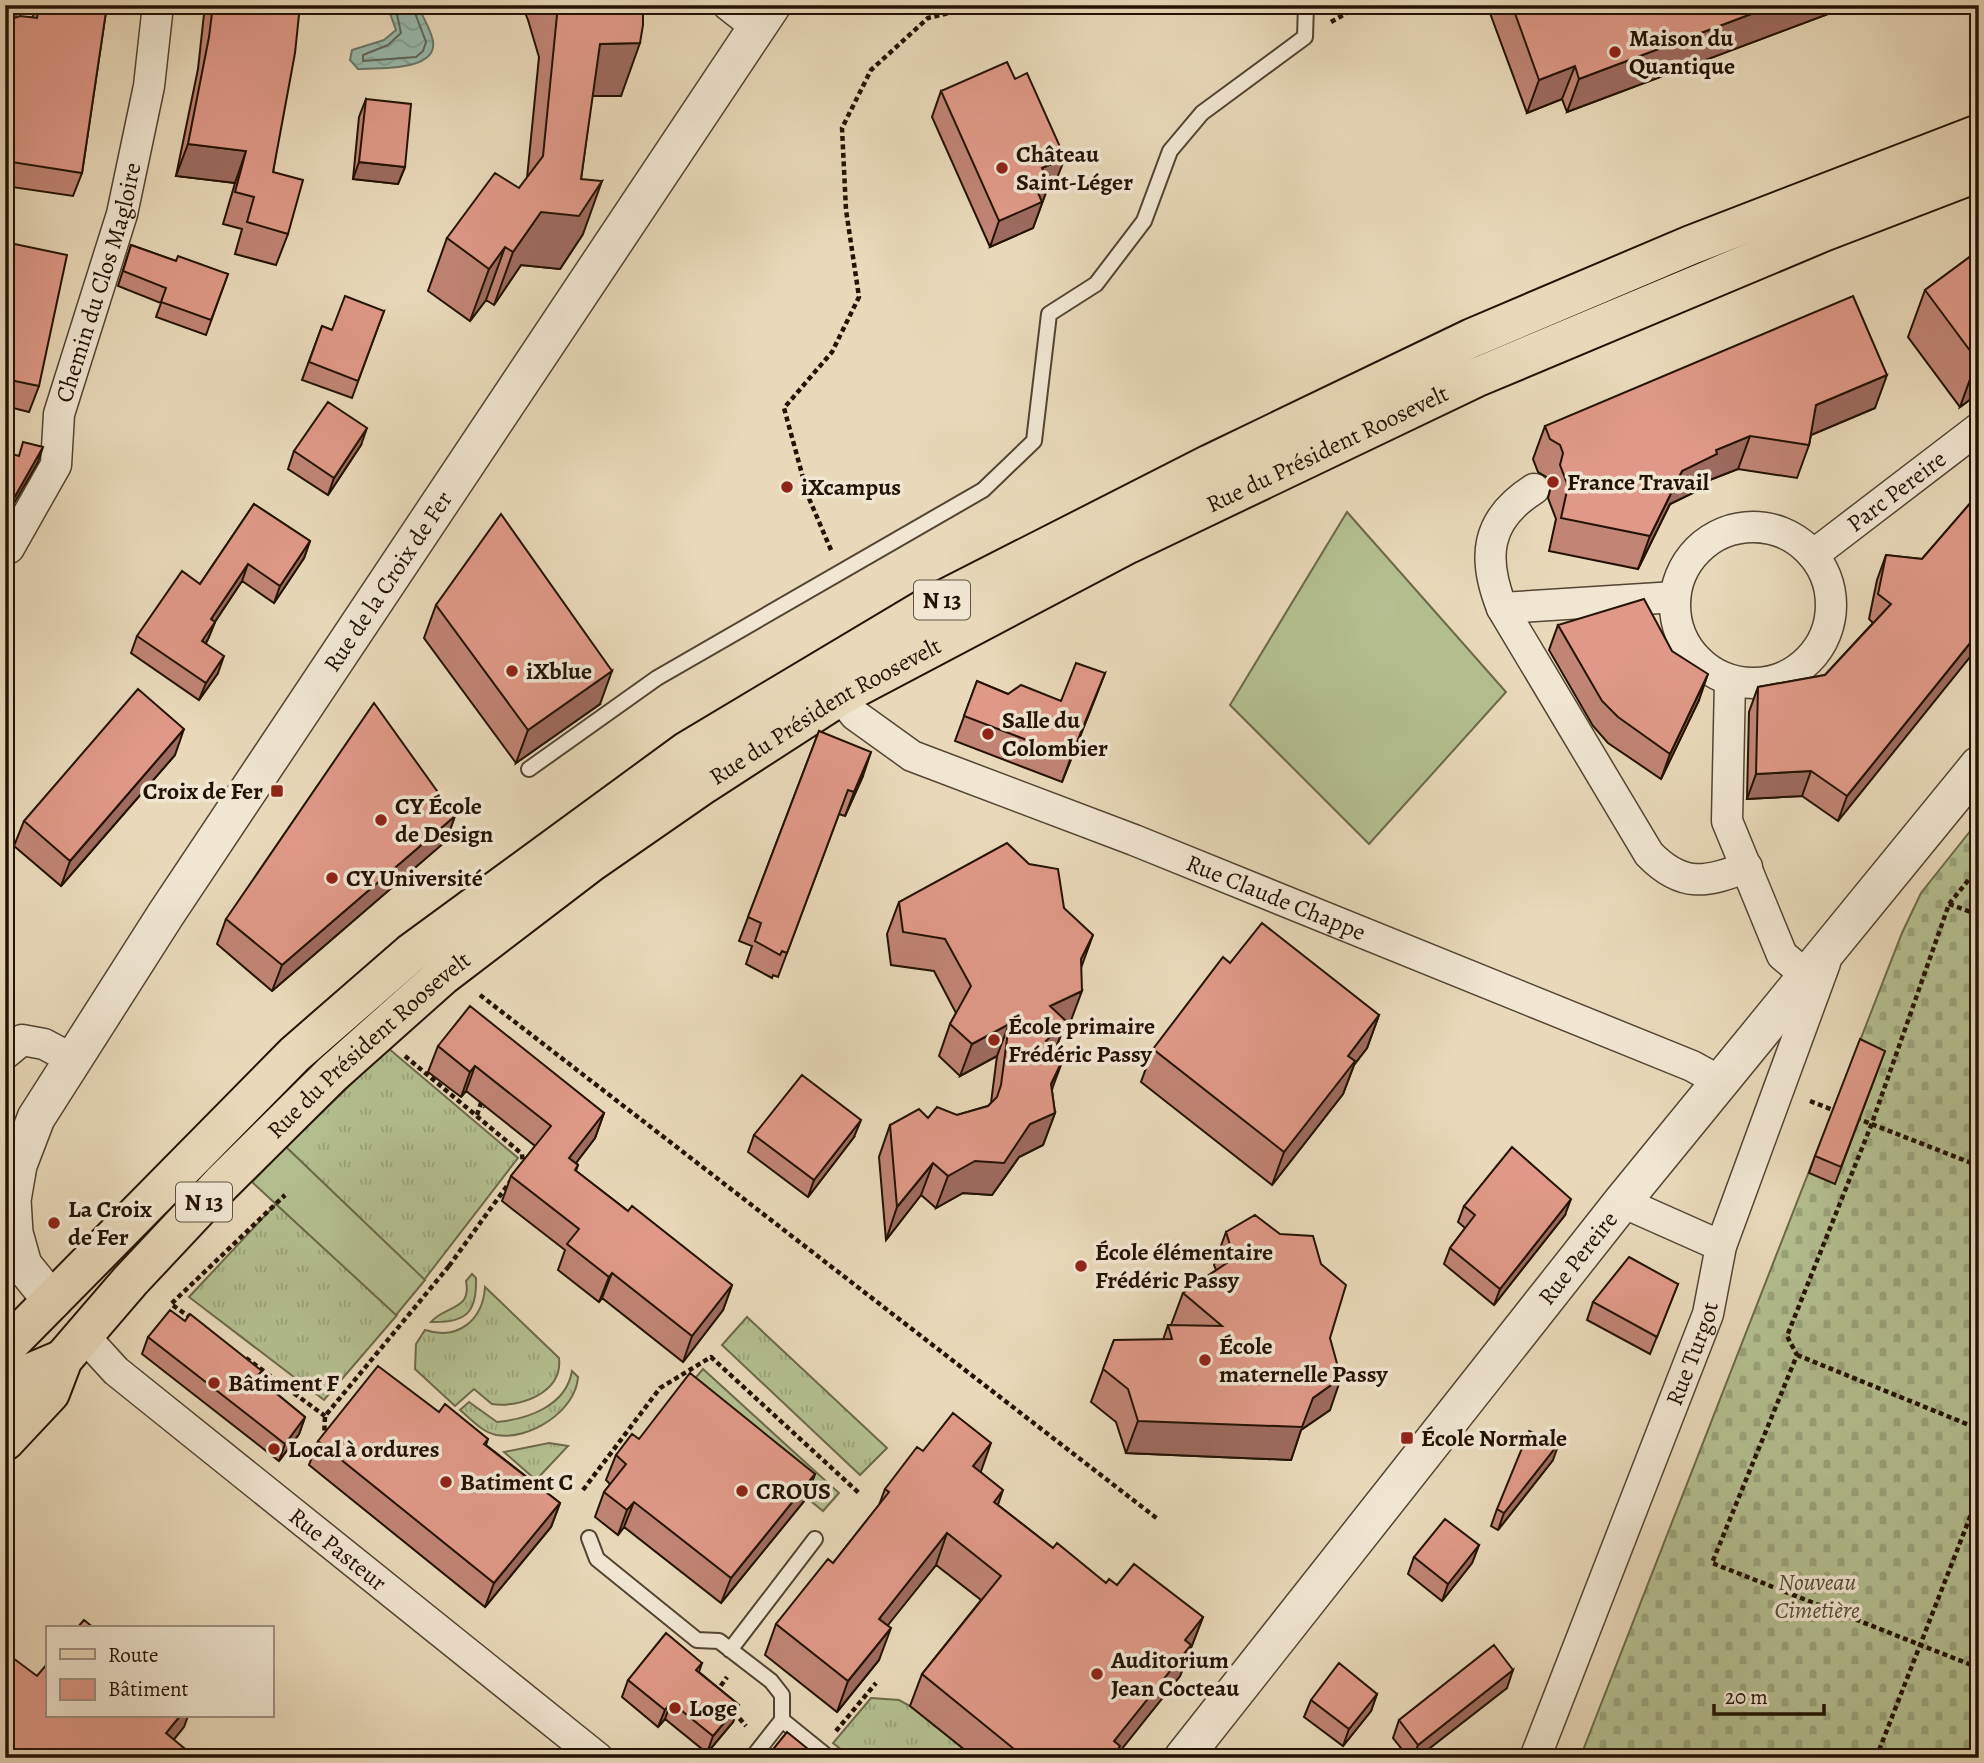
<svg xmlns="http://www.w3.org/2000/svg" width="1984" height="1763" viewBox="0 0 1984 1763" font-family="Alegreya,serif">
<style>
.grass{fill:url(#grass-tufts);stroke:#6c694b;stroke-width:2}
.cemetery{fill:url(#cemetery-stones);stroke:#6c694b;stroke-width:2}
.garden{fill:#b4c091;stroke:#6c694b;stroke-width:2}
.water{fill:url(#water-waves);stroke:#697769;stroke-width:2}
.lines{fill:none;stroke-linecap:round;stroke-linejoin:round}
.shore{stroke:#5e6658;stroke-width:2}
.service-casing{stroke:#544432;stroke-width:18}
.minor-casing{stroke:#544432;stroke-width:33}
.tertiary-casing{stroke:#544432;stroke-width:40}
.primary-casing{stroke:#231205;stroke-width:42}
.path{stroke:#231205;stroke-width:4.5;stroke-dasharray:5 3.5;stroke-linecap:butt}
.service{stroke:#f1e6d2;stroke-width:14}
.minor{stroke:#f1e6d2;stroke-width:30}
.tertiary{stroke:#f1e6d2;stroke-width:37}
.primary{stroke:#e9d9ba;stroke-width:38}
.wall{fill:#c18475;stroke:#231205;stroke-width:2}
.shaded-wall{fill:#9d6b5f;stroke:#231205;stroke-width:2}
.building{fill:#e09988;stroke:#231205;stroke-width:2}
.poi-dot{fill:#8f2418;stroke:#f1e6d2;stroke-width:2.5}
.labels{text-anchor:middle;stroke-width:7;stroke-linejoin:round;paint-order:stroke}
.shield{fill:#f1e6d2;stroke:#615242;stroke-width:2}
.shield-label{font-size:23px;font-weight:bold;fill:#231205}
.poi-label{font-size:24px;font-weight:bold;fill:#231205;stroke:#f1e6d2;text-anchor:start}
.street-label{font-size:24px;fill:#231205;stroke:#f1e6d2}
.park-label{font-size:24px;font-style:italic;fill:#564f36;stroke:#f1e6d2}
</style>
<defs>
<pattern id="grass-tufts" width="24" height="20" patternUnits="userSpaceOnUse" patternTransform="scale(1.75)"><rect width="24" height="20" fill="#b4c091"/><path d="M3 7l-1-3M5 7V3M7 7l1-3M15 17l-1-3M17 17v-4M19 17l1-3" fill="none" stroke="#9aa47c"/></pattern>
<pattern id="cemetery-stones" width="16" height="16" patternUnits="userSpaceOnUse" patternTransform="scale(1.75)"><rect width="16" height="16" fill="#b4c091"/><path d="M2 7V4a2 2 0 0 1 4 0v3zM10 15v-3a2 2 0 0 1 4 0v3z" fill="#9aa47c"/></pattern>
<pattern id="water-waves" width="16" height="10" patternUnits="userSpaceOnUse" patternTransform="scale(1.75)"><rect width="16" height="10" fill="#98baac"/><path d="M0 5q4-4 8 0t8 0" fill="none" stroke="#839f92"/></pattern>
</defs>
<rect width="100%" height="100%" fill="#e9d9ba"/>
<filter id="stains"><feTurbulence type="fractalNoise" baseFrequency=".00286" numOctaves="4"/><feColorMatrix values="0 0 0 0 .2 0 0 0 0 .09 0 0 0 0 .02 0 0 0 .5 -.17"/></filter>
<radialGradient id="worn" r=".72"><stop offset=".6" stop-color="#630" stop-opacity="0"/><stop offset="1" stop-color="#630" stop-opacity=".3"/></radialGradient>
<path class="grass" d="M388 1048 518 1158 424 1280 286 1147Z
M276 1204 397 1315 324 1400 189 1297Z
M472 1274 476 1278C477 1312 467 1323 431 1322 445 1305 472 1311 466 1281Z
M485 1287 559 1358C563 1393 520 1408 492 1404L474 1389 455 1406 415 1369 416 1344 425 1330C459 1341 483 1319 485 1287Z
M747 1317 887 1448 860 1475 722 1345Z
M703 1369 839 1493 823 1511 681 1395Z
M572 1371 578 1377C576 1411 529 1441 496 1435 482 1432 471 1419 460 1410L469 1402 497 1422C528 1419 566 1406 572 1371Z
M549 1443 568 1446 536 1480 504 1452Z
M871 1698 899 1700 910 1706 975 1758H852L833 1743Z"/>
<path class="cemetery" d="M1979 820V1758H1580L1902 933 1921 893Z"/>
<path class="garden" d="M1347 512 1506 692 1369 844 1230 705Z
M286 1147 425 1280 396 1315 252 1182Z"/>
<path class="water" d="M387 5H418C422 16 431 30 433 41 438 72 376 68 358 69L350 60 352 50 384 40 396 30Z"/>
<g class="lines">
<path class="shore" d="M395 5 401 33 388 45 363 55V61L416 57 423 51 426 42 412 5"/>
<g class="service-casing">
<path id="service" d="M5 32 10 5
M529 769 657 678 983 490 1034 441 1049 314 1096 284 1144 221 1170 151 1202 113 1305 37 1306 5
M589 1538 597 1559 697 1640 719 1641 771 1681 782 1695V1720L829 1758
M730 1650 815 1539
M752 1758 782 1720"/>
</g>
<g class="minor-casing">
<g id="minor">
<path d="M728 5 756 27"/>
<path d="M1534 489C1485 520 1482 558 1502 608L1649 854C1682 888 1706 883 1747 867"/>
<circle cx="1753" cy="605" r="78"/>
<path id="s1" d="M9 548 56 465 59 414 122 214 149 86 158 5"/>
<path id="s2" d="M1813 555 1979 428"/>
<path d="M1502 608 1675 597"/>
<path d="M1730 681 1727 821 1782 955 1807 976"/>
<path id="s3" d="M840 696 855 715 912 756 1134 840 1692 1066 1723 1083"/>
<path d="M5 1054 22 1040 44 1044 72 1059"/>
<path d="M1622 1202 1721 1246"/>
<path id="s4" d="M84 1336 116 1371 598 1758"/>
<path id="s5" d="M1535 1758 1708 1314 1721 1246 1825 963"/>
</g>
</g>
<g class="tertiary-casing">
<g id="tertiary">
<path id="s6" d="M52 1301 23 1265 14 1233 12 1200 18 1165 36 1118 166 914 772 5"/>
<path id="s7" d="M1183 1758 1622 1202 1979 765"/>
</g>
</g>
<g class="primary-casing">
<g id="primary">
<path d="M5 1348 295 1054 411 953 687 751 923 610 1210 464 1472 338 1691 245 1979 134"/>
<path d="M5 1400 30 1373 63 1359"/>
<path id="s8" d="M5 1441 50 1393 63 1359 130 1281 222 1183 332 1074 442 976 590 863 704 784 840 696 1128 544 1475 378 1823 232 1979 172"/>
</g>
</g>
<path class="path" d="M1006 5 1059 12 1079 5
M1331 22 1361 5
M831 550 808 496 784 408 832 352 859 297 846 210 842 128 871 70 928 18 982 5
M1979 867 1949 904 1872 1123 1787 1336 1797 1355 1712 1563 1979 1668
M1949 904 1979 915
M480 995 1159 1520
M405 1056 522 1154 523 1164
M1810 1101 1838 1112
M477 1115 481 1103 485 1107
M1856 1118 1979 1166
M449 1266 512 1179
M191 1318 171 1304 285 1195
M1797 1355 1979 1429
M246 1358 325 1416
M324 1439 325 1416 449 1266
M583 1490 660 1388 711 1357 860 1494
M719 1694 720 1687 727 1677
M734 1712 746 1726
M836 1731 876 1683
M1876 1758 1979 1494"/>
<use href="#service" class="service"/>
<use href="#minor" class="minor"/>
<use href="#tertiary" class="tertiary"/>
<use href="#primary" class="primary"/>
</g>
<path class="wall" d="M34 5H107L82 173 73 196 5 186V14L12 19 33 17Z
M205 5H300L273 172 288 234 276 265 235 254 242 229 223 224 235 183 176 176 198 69Z
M522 5H643L621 96H592L581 179 583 234 560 269 521 265 494 305 486 300 470 321 428 291 447 238 519 188 527 178 539 57 528 20Z
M1487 5H1852L1567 112 1562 99 1527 113Z
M941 91 1055 183 1048 187 1033 228 990 247 932 117Z
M366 99 405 167 398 184 353 179 359 117Z
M5 242 39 386 29 412 5 406Z
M131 245 176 261 228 274 206 335 156 317 161 303 118 286Z
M1979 250V393L1960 407 1908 337 1925 290Z
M384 311 352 398 302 380 322 326 332 330Z
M1875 408 1811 435 1809 445 1797 478 1738 469 1707 481 1705 487 1670 504 1638 569 1549 551 1556 519 1548 498 1551 486 1548 478 1538 472 1533 459 1545 426Z
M361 445 328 495 288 469 294 451Z
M1973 500 1838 821 1802 796 1747 799 1749 712 1758 687 1825 675 1873 623 1869 619 1877 580 1886 555 1922 559Z
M254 504 310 541 304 558 274 603 242 581 215 622 208 639 206 643 218 673 199 700 131 653 137 636 200 584Z
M436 605 600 704 516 763 424 638Z
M1558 625 1699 700 1661 779 1608 743 1593 726 1549 650Z
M1105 673 1062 782 955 741 977 681 1008 694 1061 701Z
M819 731 863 776 845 816 839 814 778 977 773 975 772 978 746 964 752 946 739 941Z
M175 755 61 886 14 846 24 821Z
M455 816 446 841 272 991 217 944 226 919Z
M899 902 1064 908 1081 968 1070 1023 1064 1026 1056 1049 1052 1091 1055 1113 1043 1145 1019 1157 992 1195 963 1193 936 1208 921 1195 886 1240 879 1157 890 1125 928 1118 957 1115 988 1106 991 1103 997 1056 960 1076 939 1056 950 1024 956 1013 934 971 891 965 887 934Z
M1379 1015 1367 1048 1354 1065 1343 1094 1272 1185 1141 1082 1153 1049Z
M438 1046 604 1113 595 1138 576 1163 578 1165 576 1171 628 1211 732 1285 723 1310 683 1362 602 1298 599 1302 558 1270 565 1250 502 1201 511 1176 535 1146 466 1091 461 1097 428 1072Z
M1885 1051 1835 1184 1809 1173 1815 1156Z
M754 1135 854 1137 808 1197 748 1152Z
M1464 1206 1565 1215 1494 1305 1444 1264 1450 1248 1465 1228 1458 1222Z
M1226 1232 1330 1338V1410L1301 1430 1291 1460 1126 1453 1116 1422 1091 1402 1114 1340H1163L1168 1325H1171L1183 1293 1216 1270 1214 1265Z
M1678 1284 1650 1354 1587 1320 1593 1302Z
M148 1337 259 1379 305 1417 299 1434 279 1461 142 1354Z
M439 1412 488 1439 486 1445 560 1503 551 1527 485 1607 309 1465 318 1441Z
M639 1439 815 1474 805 1500 721 1603 624 1527 618 1535 595 1517 604 1492 610 1484 606 1480 616 1455Z
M923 1451 981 1472 998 1505 1053 1548 1106 1583 1117 1585 1203 1617 1180 1676 1118 1753 1122 1755 1121 1758H975L910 1706 922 1674 981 1600 936 1565 887 1625 879 1660 837 1712 765 1655 776 1624 833 1563 879 1505 885 1489Z
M1553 1460 1498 1530 1491 1526 1497 1509Z
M1479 1545 1472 1563 1442 1601 1408 1574 1414 1557Z
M702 1663 699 1672 739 1705 733 1722 707 1753 665 1719 658 1727 622 1697 628 1680Z
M1507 1688 1417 1758H1409L1393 1738 1399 1720Z
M1377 1694 1371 1711 1343 1746 1304 1717 1311 1700Z"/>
<path class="shaded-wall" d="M1775 5H1852L1567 112 1579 79Z
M640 43 621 96H580L600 44Z
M1575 66 1562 99 1527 113 1539 80Z
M188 144 246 151 235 183 176 176Z
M1065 158 1055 183 1048 187 1033 228 990 247 999 221 1042 168Z
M359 162 405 167 398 184 353 179Z
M602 181 583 234 560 269 521 265 494 305 513 252 541 212Z
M505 247 486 300 470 321 489 269Z
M1979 359V393L1960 407 1977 360Z
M1887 375 1875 408 1804 438 1816 405Z
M367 428 361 445 328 495 334 478Z
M1750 436 1738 469 1707 481 1705 487 1670 504 1638 569 1650 536 1682 471 1716 450Z
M43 447 38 462 5 519V514Z
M310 541 304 558 274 603 280 586Z
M248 564 242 581 212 626 215 622 208 639 196 658 211 619Z
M1979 632V646L1838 821 1847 796Z
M224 656 218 673 199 700 206 683Z
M612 671 600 704 516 763 528 730Z
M1105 673 1095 699 1062 782 1071 757Z
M1708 674 1699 700 1661 779 1670 754Z
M184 729 175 755 61 886 70 861Z
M871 752 863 776 845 816 854 792Z
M1811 771 1802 796 1747 799 1756 774Z
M455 816 446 841 272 991 282 965Z
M1093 935 1081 968V959Z
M1082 991 1070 1023 1064 1026 1054 1053 1035 1073 1050 1006Z
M1379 1015 1367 1048 1354 1065 1343 1094 1272 1185 1284 1152 1348 1056Z
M1009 1024 997 1056 960 1076 972 1044Z
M1064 1057 1052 1089 1039 1116 1051 1084Z
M475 1066 466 1091 461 1097 470 1072Z
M604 1113 595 1138 560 1184 569 1158Z
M1055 1113 1043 1145 1019 1157 992 1195 963 1193 936 1208 948 1176 1030 1124Z
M861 1120 854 1137 808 1197 814 1180Z
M933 1163 921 1195 886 1240 897 1207Z
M1571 1199 1565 1215 1494 1305 1500 1289Z
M612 1273 602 1298 599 1302 609 1277Z
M732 1285 723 1310 683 1362 692 1336Z
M1341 1378 1330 1410 1301 1430 1291 1460 1126 1453 1138 1421 1313 1398Z
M305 1417 299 1434 279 1461 285 1444Z
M991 1443 980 1474 973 1466Z
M1559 1443 1553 1460 1498 1530 1504 1513Z
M815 1474 805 1500 721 1603 731 1578Z
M1003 1490 992 1522 994 1502Z
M634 1502 624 1527 618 1535 627 1510Z
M560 1503 551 1527 485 1607 494 1583Z
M947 1533 936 1565 868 1650 879 1619Z
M1479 1545 1472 1563 1442 1601 1448 1584Z
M1203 1617 1180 1676 1117 1755 1114 1741 1185 1640Z
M891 1628 879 1660 837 1712 848 1681Z
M1513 1670 1507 1688 1417 1758H1413L1418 1745Z
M1377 1694 1371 1711 1343 1746 1349 1729Z
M671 1702 665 1719 658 1727 665 1710Z
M739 1705 733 1722 707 1753 713 1736Z
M180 1716H188L184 1727 159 1758 166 1733Z"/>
<path class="building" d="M39 5H107L82 173 5 161V14L12 19 20 16 37 18Z
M213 5H300L295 53 273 172 303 180 288 234 247 222 254 197 235 192 246 151 188 144 209 37Z
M558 5H643V25L640 43 600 44 581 179 602 181 579 216 541 212 513 252 505 247 489 269 447 238 495 173 519 188 543 156Z
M1512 5H1775L1579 79 1575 66 1539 80Z
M1007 62 1015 79 1027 73 1065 158 1042 168 1049 183 1036 188 1042 202 999 221 941 91Z
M366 99 411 104 405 167 359 162Z
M5 242 67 255 39 386 5 379Z
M131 245 176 261 178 256 228 274 211 320 161 302 166 288 123 271Z
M1979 250V359L1977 360 1925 290Z
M345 296 384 311 358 381 309 362 322 326 332 330Z
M1853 296 1887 375 1816 405 1809 445 1750 436 1716 450 1717 454 1682 471 1650 536 1561 518 1568 486 1560 465 1563 453 1560 445 1550 439 1545 426Z
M328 402 367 428 334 478 294 451Z
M23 442 43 447 5 514V452L19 456Z
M1973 500 1979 504V632L1847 796 1811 771 1756 774 1758 687 1825 675 1891 604 1878 594 1886 555 1922 559Z
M254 504 310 541 280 586 248 564 211 619 215 622 202 641 224 656 206 683 137 636 182 571 200 584Z
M501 514 612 671 528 730 436 605Z
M1644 599 1672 651 1708 674 1670 754 1618 717 1602 701 1558 625Z
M1076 663 1105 673 1071 757 964 716 977 681 1008 694 1021 685 1061 701Z
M138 689 184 729 70 861 24 821Z
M374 703 455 816 282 965 226 919Z
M819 731 871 752 854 792 848 790 787 953 782 951 780 955 755 941 761 923 748 917Z
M1007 843 1029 864 1058 869 1064 908 1093 935 1081 959 1082 991 1050 1006 1066 1021 1046 1041 1064 1057 1051 1084 1055 1113 1030 1124 1004 1163 975 1161 948 1176 933 1163 897 1207 890 1125 919 1109 928 1118 937 1107 957 1115 988 1106 997 1097 1001 1085 1009 1024 972 1044 950 1024 971 986 945 939 903 932 899 902Z
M1262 923 1379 1015 1348 1056 1355 1061 1284 1152 1153 1049 1223 957 1230 963Z
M470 1006 604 1113 569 1158 578 1165 575 1170 628 1211 632 1206 732 1285 692 1336 612 1273 609 1277 567 1244 579 1229 511 1176 551 1126 475 1066 470 1072 438 1046Z
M1860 1039 1885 1051 1841 1167 1815 1156Z
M802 1075 861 1120 814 1180 754 1135Z
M1512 1147 1571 1199 1500 1289 1450 1248 1475 1215 1464 1206Z
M1255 1215 1280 1234 1313 1236 1321 1264 1346 1285 1330 1338 1341 1378 1313 1398 1302 1427 1138 1421 1128 1389 1103 1369 1114 1340 1172 1339 1168 1325 1222 1326 1183 1293 1234 1258 1226 1232Z
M1629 1257 1678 1284 1657 1337 1593 1302Z
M170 1310 185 1321 190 1314 262 1371 256 1377 305 1417 285 1444 148 1337Z
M378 1366 439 1412 445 1404 488 1439 484 1444 560 1503 494 1583 318 1441Z
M690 1373 815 1474 731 1578 634 1502 627 1510 604 1492 626 1464 616 1455 632 1434 639 1439Z
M953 1413 991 1443 973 1466 1003 1490 994 1502 1053 1548 1057 1543 1106 1583 1109 1579 1117 1585 1134 1564 1203 1617 1185 1640 1191 1645 1114 1741 1120 1746 1116 1752 1122 1755 1120 1758H1025L922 1674 1001 1576 947 1533 879 1619 891 1628 848 1681 776 1624 828 1559 833 1563 889 1492 885 1489 917 1447 923 1451Z
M1529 1431 1559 1443 1504 1513 1497 1509Z
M1445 1519 1479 1545 1448 1584 1414 1557Z
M84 1620 94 1628H77Z
M666 1633 702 1663 696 1670 739 1705 713 1736 671 1702 665 1710 628 1680Z
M1494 1645 1513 1670 1418 1745 1399 1720Z
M5 1652 37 1676 47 1664V1716H180L166 1733 196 1758H5Z
M1339 1663 1377 1694 1349 1729 1311 1700Z
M787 1732 808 1749 803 1758H766Z"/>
<g class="poi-dot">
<circle cx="1615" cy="52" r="7"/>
<circle cx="1002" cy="168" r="7"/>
<circle cx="1553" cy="482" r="7"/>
<circle cx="787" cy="487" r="7"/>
<circle cx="512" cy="671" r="7"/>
<circle cx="988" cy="734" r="7"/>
<rect x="270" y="784" width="14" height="14" rx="3.5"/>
<circle cx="381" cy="820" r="7"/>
<circle cx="332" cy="878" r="7"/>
<circle cx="994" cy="1040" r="7"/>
<circle cx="54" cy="1223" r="7"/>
<circle cx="1081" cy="1266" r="7"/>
<circle cx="1205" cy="1360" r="7"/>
<circle cx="214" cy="1383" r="7"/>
<rect x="1400" y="1431" width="14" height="14" rx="3.5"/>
<circle cx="274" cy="1449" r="7"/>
<circle cx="446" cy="1482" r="7"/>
<circle cx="742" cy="1491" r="7"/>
<circle cx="1097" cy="1674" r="7"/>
<circle cx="675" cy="1708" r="7"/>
</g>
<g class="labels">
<g class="shield">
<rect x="914" y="580.5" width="56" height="39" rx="5"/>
<rect x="176" y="1182.5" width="56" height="39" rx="5"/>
</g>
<g class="shield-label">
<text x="942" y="608">N 13</text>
<text x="204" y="1210">N 13</text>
</g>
<g class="poi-label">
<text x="1629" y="46">Maison du<tspan x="1629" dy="28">Quantique</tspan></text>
<text x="1016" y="162">Château<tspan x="1016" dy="28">Saint-Léger</tspan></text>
<text x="1567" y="490">France Travail</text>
<text x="801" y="495">iXcampus</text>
<text x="526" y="679">iXblue</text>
<text x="1002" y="728">Salle du<tspan x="1002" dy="28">Colombier</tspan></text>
<text x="263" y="799" text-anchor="end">Croix de Fer</text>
<text x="395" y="814">CY École<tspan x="395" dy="28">de Design</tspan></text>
<text x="346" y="886">CY Université</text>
<text x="1008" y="1034">École primaire<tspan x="1008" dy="28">Frédéric Passy</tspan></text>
<text x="68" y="1217">La Croix<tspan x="68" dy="28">de Fer</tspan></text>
<text x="1095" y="1260">École élémentaire<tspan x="1095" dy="28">Frédéric Passy</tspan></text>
<text x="1219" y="1354">École<tspan x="1219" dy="28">maternelle Passy</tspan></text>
<text x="228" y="1391">Bâtiment F</text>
<text x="1421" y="1446">École Normale</text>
<text x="288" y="1457">Local à ordures</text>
<text x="460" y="1490">Batiment C</text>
<text x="756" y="1499">CROUS</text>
<text x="1111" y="1668">Auditorium<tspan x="1111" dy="28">Jean Cocteau</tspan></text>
<text x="689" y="1716">Loge</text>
</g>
<g class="street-label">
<text dy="8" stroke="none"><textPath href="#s1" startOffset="284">Chemin du Clos Magloire</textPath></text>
<text dy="8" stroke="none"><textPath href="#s8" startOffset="1675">Rue du Président Roosevelt</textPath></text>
<text dy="8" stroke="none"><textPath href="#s2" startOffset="105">Parc Pereire</textPath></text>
<text dy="8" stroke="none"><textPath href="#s6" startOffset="840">Rue de la Croix de Fer</textPath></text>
<text dy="8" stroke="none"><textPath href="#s8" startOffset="1108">Rue du Président Roosevelt</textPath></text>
<text dy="8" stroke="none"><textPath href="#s3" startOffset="485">Rue Claude Chappe</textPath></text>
<text dy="8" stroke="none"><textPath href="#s8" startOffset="541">Rue du Président Roosevelt</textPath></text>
<text dy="8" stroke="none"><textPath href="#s7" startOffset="637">Rue Pereire</textPath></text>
<text dy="8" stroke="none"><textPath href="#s5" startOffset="434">Rue Turgot</textPath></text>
<text dy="8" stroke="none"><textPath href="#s4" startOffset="332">Rue Pasteur</textPath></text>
</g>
<g class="park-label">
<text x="1817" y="1590">Nouveau<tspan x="1817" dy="28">Cimetière</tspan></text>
</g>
</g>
<rect width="1984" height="1763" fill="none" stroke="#e9d9ba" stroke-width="28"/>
<rect x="7" y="7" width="1970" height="1749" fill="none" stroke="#231205" stroke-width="3.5"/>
<rect x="14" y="14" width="1956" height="1735" fill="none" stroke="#231205" stroke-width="2"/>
<rect x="46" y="1626" width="228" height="91" fill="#f1e6d2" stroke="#9f9180" stroke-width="2"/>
<rect x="60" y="1649" width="35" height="10" fill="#e9d9ba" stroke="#9f9180" stroke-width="2"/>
<text x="108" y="1662" font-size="21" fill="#231205">Route</text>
<rect x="60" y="1679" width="35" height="21" fill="#e09988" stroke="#9f9180" stroke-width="2"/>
<text x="108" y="1696" font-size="21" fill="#231205">Bâtiment</text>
<path d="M1714 1704v10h110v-10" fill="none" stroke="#231205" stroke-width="3.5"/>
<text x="1725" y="1704" font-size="21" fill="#231205" stroke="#f1e6d2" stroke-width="5" paint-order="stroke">20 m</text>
<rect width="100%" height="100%" filter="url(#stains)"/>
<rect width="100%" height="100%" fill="url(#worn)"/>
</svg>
